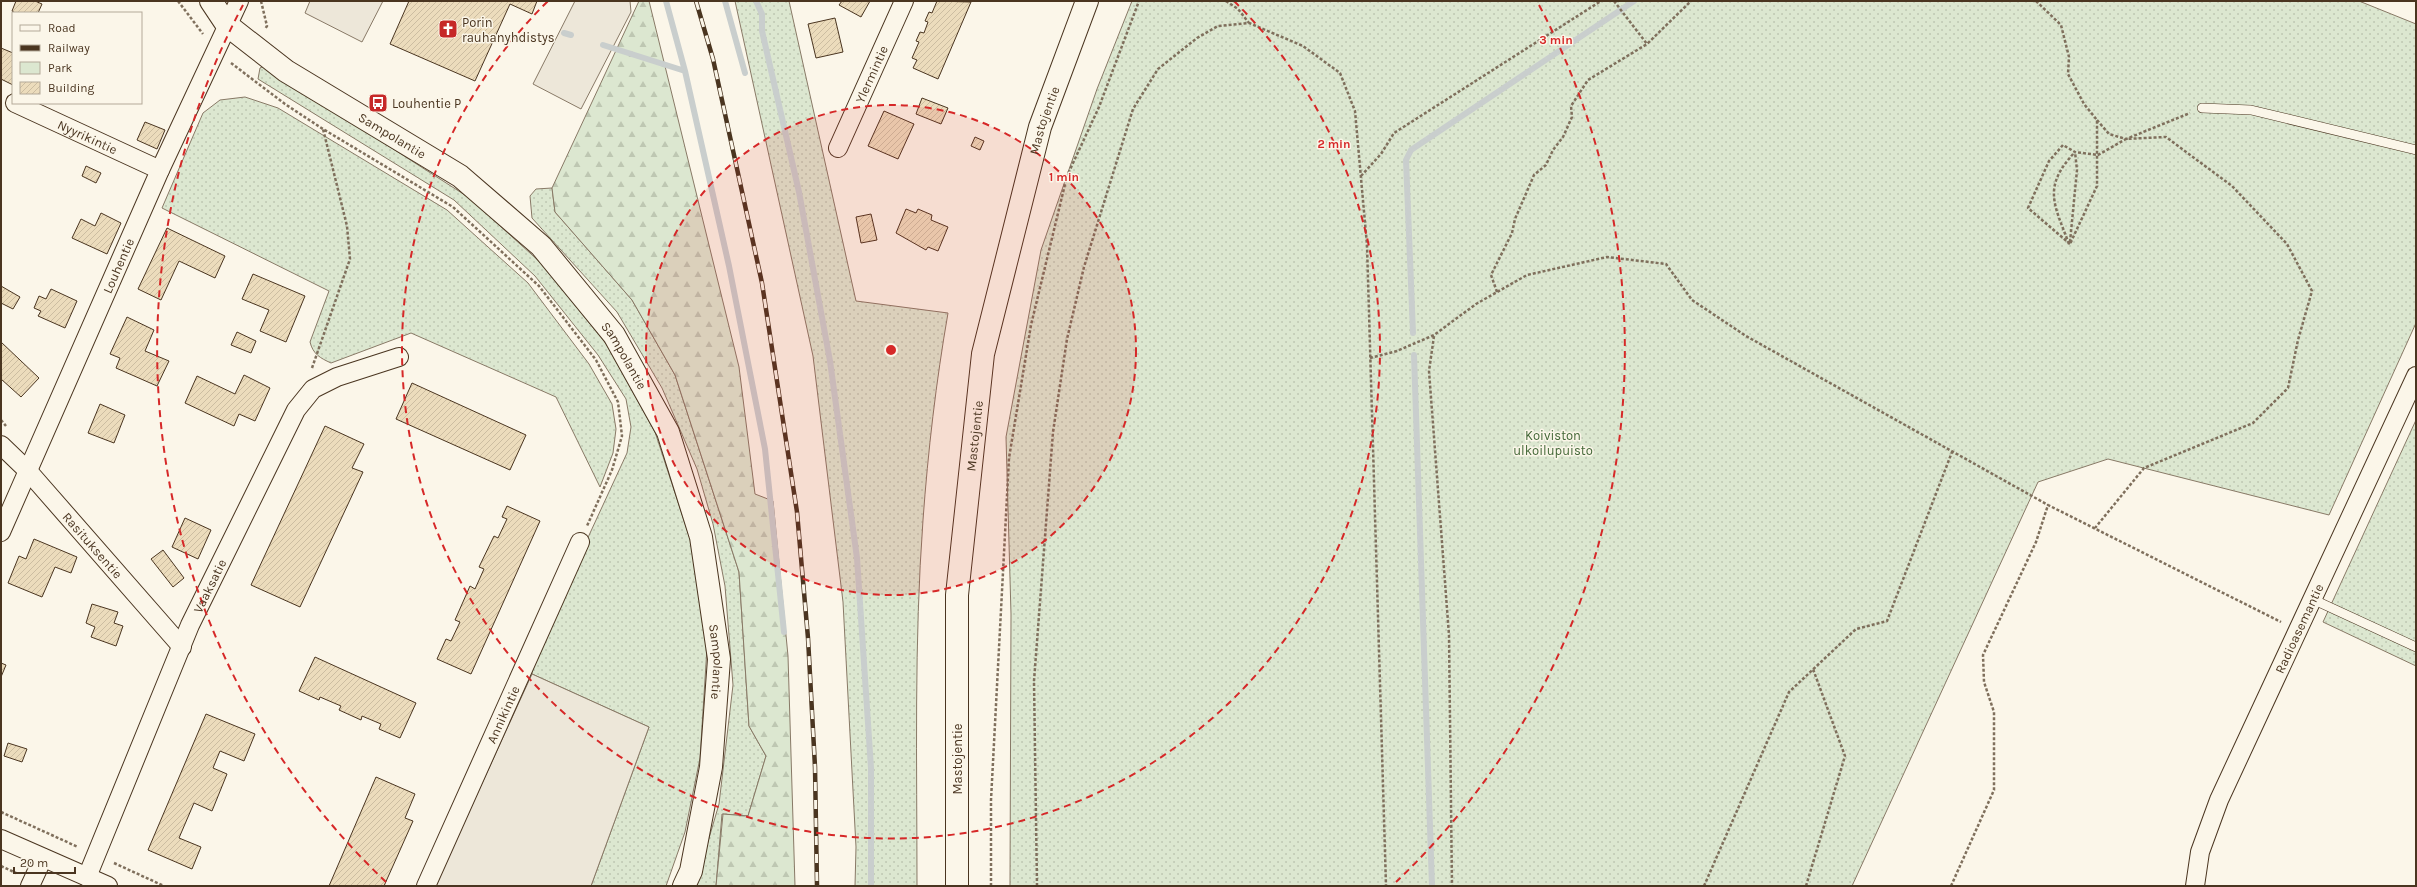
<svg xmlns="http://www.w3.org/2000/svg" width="2417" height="887" viewBox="0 0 2417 887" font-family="Karla,sans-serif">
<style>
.green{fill:url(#green-dots);stroke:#887966}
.forest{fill:url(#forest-firs);stroke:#887966}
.parking{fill:#ede7d9;stroke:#887966}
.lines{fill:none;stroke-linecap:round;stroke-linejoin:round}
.stream{stroke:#c9cecd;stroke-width:6}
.building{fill:url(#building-hatch);stroke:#4a3520}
.service-casing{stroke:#4a3520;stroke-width:10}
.minor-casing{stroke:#4a3520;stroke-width:20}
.tertiary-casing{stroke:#4a3520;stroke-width:24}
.secondary-casing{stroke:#4a3520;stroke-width:24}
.path{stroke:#7f6f5c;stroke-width:2.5;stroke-dasharray:3 2;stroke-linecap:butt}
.service{stroke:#fbf6e9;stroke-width:9}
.minor{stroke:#fbf6e9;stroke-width:18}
.tertiary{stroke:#fbf6e9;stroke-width:22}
.secondary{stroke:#fbf6e9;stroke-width:22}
.rail-casing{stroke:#4a3520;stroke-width:4.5}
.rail{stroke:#fbf6e9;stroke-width:3;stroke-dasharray:9;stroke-linecap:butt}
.ring{fill:none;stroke:#d62828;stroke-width:2;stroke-dasharray:7 5}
.labels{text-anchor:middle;stroke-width:3;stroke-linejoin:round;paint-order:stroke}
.poi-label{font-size:13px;fill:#4a3520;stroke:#fbf6e9;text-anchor:start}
.street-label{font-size:13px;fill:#4a3520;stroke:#fbf6e9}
.park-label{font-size:13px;fill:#436837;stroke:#fbf6e9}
.centre{fill:#d62828;stroke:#fbf6e9;stroke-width:2}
.ring-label{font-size:12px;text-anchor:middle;font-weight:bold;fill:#d62828;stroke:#fbf6e9;stroke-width:3;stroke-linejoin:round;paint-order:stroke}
</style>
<defs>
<pattern id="green-dots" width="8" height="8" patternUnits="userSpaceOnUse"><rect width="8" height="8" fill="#dce7d0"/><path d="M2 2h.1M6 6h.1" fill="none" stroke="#bec7b2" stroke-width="1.8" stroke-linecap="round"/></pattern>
<pattern id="forest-firs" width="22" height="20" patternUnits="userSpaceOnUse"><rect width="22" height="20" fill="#dce7d0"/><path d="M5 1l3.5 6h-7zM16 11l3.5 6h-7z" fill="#bec7b2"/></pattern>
<pattern id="building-hatch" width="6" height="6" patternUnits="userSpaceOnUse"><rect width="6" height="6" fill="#ecdcbc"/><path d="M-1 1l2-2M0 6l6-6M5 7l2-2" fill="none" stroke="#ccbda1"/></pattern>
</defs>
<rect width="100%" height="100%" fill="#fbf6e9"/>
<path class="green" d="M735 1H789L856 301 948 313C936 382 928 451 923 520 914 642 917 764 917 886H855L856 847 843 602 813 356Z
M1132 1H2359L2416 24V323L2329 515 2108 459 2038 482 1852 886H1010L1011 614 1006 437 1041 250 1097 89Z
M264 66 468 197 541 263 607 345 655 432 694 551 707 648 700 758 685 832 666 886H591L649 727 532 674 531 661 627 453 631 427 626 399 598 355 535 276 454 200 258 79 260 68Z
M245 97 278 108 447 210 528 283 589 364 612 404 616 429 613 453 600 487 556 397 411 333 331 363C320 358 313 354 310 342L329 291 162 208 203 113 220 100Z
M552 188 555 212 632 300 675 375 739 572 749 726 766 756 748 816 722 814 716 886H695L719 804 733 685 725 586 713 524 697 469 662 388 617 312 532 218 530 196 536 189Z
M2416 420V666L2323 622Z"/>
<path class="forest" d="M639 1H649L739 367 755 494 773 501 788 656 795 886H716L723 814 748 816 766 756 749 726 739 572 675 375 632 300 555 212 552 188Z"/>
<path class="parking" d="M310 1H383L362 42 305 13Z
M575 1H630L631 12 581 109 533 84Z
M532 674 649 727 591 886H435Z"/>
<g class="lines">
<path class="stream" d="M666 1 685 71 729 266 765 449 784 632
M725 1 745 73
M756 1 762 14V31L799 192 830 361 857 558 871 768V886
M564 33 571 35
M603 45 685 71
M1413 333 1406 160 1411 150 1634 1
M1414 355 1432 886"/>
</g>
<path class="building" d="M16 1H35L42 4 38 13H15L12 11Z
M409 1H537L532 14 510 4 475 81 390 44Z
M842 1H841H870L861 17 839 5Z
M937 1 971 2 938 79 913 68 917 60 912 58 919 42 916 41 920 32 924 33 928 22 925 21 929 12 932 13Z
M835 18 843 52 816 58 808 24Z
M1 48 13 53V85L1 79Z
M922 98 948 108 941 124 916 114Z
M884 111 914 124 898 159 868 146Z
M145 122 165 130 157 149 137 140Z
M975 137 984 141 980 150 971 146Z
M86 166 101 173 96 183 82 176Z
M906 209 916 213 918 209 932 215 931 220 948 227 938 251 928 247 926 250 896 233Z
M101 213 121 223 107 254 72 238 81 219 95 226Z
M871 214 877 240 861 243 856 217Z
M167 228 225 256 215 278 179 261 161 300 138 289Z
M253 274 305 296 286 342 260 331 269 310 242 299Z
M1 286 20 297 13 309 1 303Z
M51 289 77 301 65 328 38 316 41 311 34 308 39 296 46 299Z
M127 317 154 330 145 351 169 361 157 386 116 368 120 358 110 354Z
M237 332 256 341 251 353 231 345Z
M1 342 39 378 21 397 1 379Z
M244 375 270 388 255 421 239 414 234 426 185 403 197 376 235 394Z
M412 383 526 435 510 470 396 419Z
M100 404 125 415 114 443 88 433Z
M325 426 364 444 352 468 363 472 300 607 251 585Z
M507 506 540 521 471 674 437 659 446 639 451 641 460 622 455 620 470 586 475 589 484 569 479 567 494 536 498 538 507 519 502 517Z
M185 518 211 530 198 559 172 547Z
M34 539 77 557 71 573 55 567 42 597 8 583 19 556 26 559Z
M163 550 184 578 173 587 151 559Z
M92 604 118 612 114 623 123 626 116 646 91 637 95 627 86 623Z
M315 657 416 703 400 738 379 729 381 724 362 716 361 720 339 710 341 706 320 697 319 700 299 691Z
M1 663 6 665 1 677Z
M206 714 255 734 244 761 220 751 213 768 227 774 212 811 194 803 179 838 201 847 192 869 148 850Z
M8 743 27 749 22 762 4 756Z
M376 777 415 794 405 818 413 821 384 886H329Z"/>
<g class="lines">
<g class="service-casing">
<path id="service" d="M2202 108 2251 110 2416 150
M2312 599 2416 647"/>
</g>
<g class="minor-casing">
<g id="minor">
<path id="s1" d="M15 103 160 170"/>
<path id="s2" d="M838 148 904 1"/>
<path id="s3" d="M1 445 28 471 182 647"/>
<path id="s4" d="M1 532 160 170 239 1"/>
<path d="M1 839 108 886"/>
<path id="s5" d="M87 877 190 625 296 410 313 389 337 377 399 357"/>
<path d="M30 886 43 858"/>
<path id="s6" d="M426 886 580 542"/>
<path id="s7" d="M2195 886 2200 852 2219 800 2416 376"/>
</g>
</g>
<g class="tertiary-casing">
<g id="tertiary">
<path id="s8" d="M211 1 227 25 286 71 460 176 541 246 614 335 668 432 701 537 719 659 711 767 691 871 684 886"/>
</g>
</g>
<g class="secondary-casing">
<g id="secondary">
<path id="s9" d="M957 886V595L983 354 1040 127 1087 1"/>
</g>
</g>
<path class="path" d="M178 1 203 34
M261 1 267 26 265 29
M1226 1 1238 9 1249 23
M1614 1 1647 44
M2036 1 2061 25 2069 57 2068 74 2084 104 2097 120V186L2070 244
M231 63 285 104 323 129 453 207 539 286 596 360 618 402 622 436 612 470 587 526
M2097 120 2109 134 2126 139 2190 113
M1361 176 1381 154 1394 133 1601 1
M2070 242 2077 170 2075 152
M2069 244C2054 204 2042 187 2075 152
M2070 244 2028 208 2049 161 2063 145 2075 152 2098 155 2126 139 2166 137 2232 186 2287 244 2312 291 2298 340 2288 388 2253 423 2144 468 2095 528
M1497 292 1491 275 1512 233 1515 219 1534 175 1546 165 1553 150 1563 137 1572 117 1571 106 1588 80 1647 44 1691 1
M1434 336 1429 371 1449 635 1452 886
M1370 358 1397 351 1434 335 1476 304 1527 275 1607 257 1666 264 1692 300 1746 336 2048 505
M312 368 350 259 347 226 323 129
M1 420 6 426
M1 812 78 847
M114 863 164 886
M1 866 16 873
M991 886V800L1009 458 1031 325 1067 176 1099 107 1139 1
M1037 886 1034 681 1053 432 1067 339 1084 267 1133 109 1158 69 1197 38 1218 26 1249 23 1303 46 1340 73 1355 111 1367 245 1386 886
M1704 886 1789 692 1856 629 1887 621 1952 452
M1806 886 1845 756 1813 669
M1951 886 1994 790V712L1984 682 1983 655 2036 542 2048 505 2281 622"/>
<use href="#service" class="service"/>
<use href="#minor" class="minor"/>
<use href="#tertiary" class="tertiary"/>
<use href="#secondary" class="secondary"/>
<g class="rail-casing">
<path id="rail" d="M696 1 713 59 762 283 797 512 808 638 815 767 817 886"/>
</g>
<use href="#rail" class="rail"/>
</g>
<circle cx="891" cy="350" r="245" fill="#d62828" fill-opacity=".12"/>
<g class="ring">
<circle cx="891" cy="350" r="245"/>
<path d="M1234 1A489 489 0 1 1 548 1"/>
<path d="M386 882A734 734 0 0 1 243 5M1539 5A734 734 0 0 1 1396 882"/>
</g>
<defs>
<g id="church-square" transform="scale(1)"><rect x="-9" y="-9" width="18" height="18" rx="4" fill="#c62828" stroke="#fbf6e9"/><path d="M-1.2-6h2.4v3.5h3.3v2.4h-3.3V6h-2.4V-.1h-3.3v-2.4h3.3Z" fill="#fff"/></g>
<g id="bus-square" transform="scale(1)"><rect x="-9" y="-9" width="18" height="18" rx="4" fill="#c62828" stroke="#fbf6e9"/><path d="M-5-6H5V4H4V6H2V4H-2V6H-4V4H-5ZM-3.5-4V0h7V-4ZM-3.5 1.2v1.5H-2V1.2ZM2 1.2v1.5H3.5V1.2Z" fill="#fff"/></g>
</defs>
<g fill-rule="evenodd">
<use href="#church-square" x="448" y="29"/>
<use href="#bus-square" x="378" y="103"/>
</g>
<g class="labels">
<g class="poi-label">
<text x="462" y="27">Porin<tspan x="462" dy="15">rauhanyhdistys</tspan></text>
<text x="392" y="108">Louhentie P</text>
</g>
<g class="street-label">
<text dy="5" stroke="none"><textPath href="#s2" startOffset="81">Ylermintie</textPath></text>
<text dy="5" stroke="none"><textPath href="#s9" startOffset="775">Mastojentie</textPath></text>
<text dy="5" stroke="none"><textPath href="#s8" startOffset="228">Sampolantie</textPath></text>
<text dy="5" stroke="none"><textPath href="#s1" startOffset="80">Nyyrikintie</textPath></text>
<text dy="5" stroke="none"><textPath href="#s4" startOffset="291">Louhentie</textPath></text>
<text dy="5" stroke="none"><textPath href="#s8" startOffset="552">Sampolantie</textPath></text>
<text dy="5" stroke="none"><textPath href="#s9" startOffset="451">Mastojentie</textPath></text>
<text dy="5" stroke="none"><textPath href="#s3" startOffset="136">Rasituksentie</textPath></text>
<text dy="5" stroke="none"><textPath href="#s5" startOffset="316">Vaaksatie</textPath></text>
<text dy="5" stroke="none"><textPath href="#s7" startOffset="279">Radioasemantie</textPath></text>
<text dy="5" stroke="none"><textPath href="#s8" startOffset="876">Sampolantie</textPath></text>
<text dy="5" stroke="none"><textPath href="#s6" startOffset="188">Annikintie</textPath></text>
<text transform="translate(957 759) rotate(-90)" y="5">Mastojentie</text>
</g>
<g class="park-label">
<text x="1553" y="440">Koiviston<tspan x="1553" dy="15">ulkoilupuisto</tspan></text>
</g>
</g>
<circle cx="891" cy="350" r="6" class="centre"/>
<g class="ring-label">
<text x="1556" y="44">3 min</text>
<text x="1334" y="148">2 min</text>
<text x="1064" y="181">1 min</text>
</g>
<rect width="2417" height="887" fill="none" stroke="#4a3520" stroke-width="4"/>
<rect x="12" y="12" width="130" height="92" fill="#fbf6e9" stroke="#b4a999"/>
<rect x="20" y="25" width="20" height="6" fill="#fbf6e9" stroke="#b4a999"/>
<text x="48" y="32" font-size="12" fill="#4a3520">Road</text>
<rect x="20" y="45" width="20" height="6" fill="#4a3520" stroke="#b4a999"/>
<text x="48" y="52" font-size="12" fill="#4a3520">Railway</text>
<rect x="20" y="62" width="20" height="12" fill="#dce7d0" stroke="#b4a999"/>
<text x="48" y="72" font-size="12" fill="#4a3520">Park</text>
<rect x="20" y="82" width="20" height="12" fill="url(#building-hatch)" stroke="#b4a999"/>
<text x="48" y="92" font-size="12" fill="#4a3520">Building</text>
<path d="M14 867v6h61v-6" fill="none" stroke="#4a3520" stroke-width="2"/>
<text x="20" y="867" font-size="12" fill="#4a3520" stroke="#fbf6e9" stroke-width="3" paint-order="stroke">20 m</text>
</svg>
